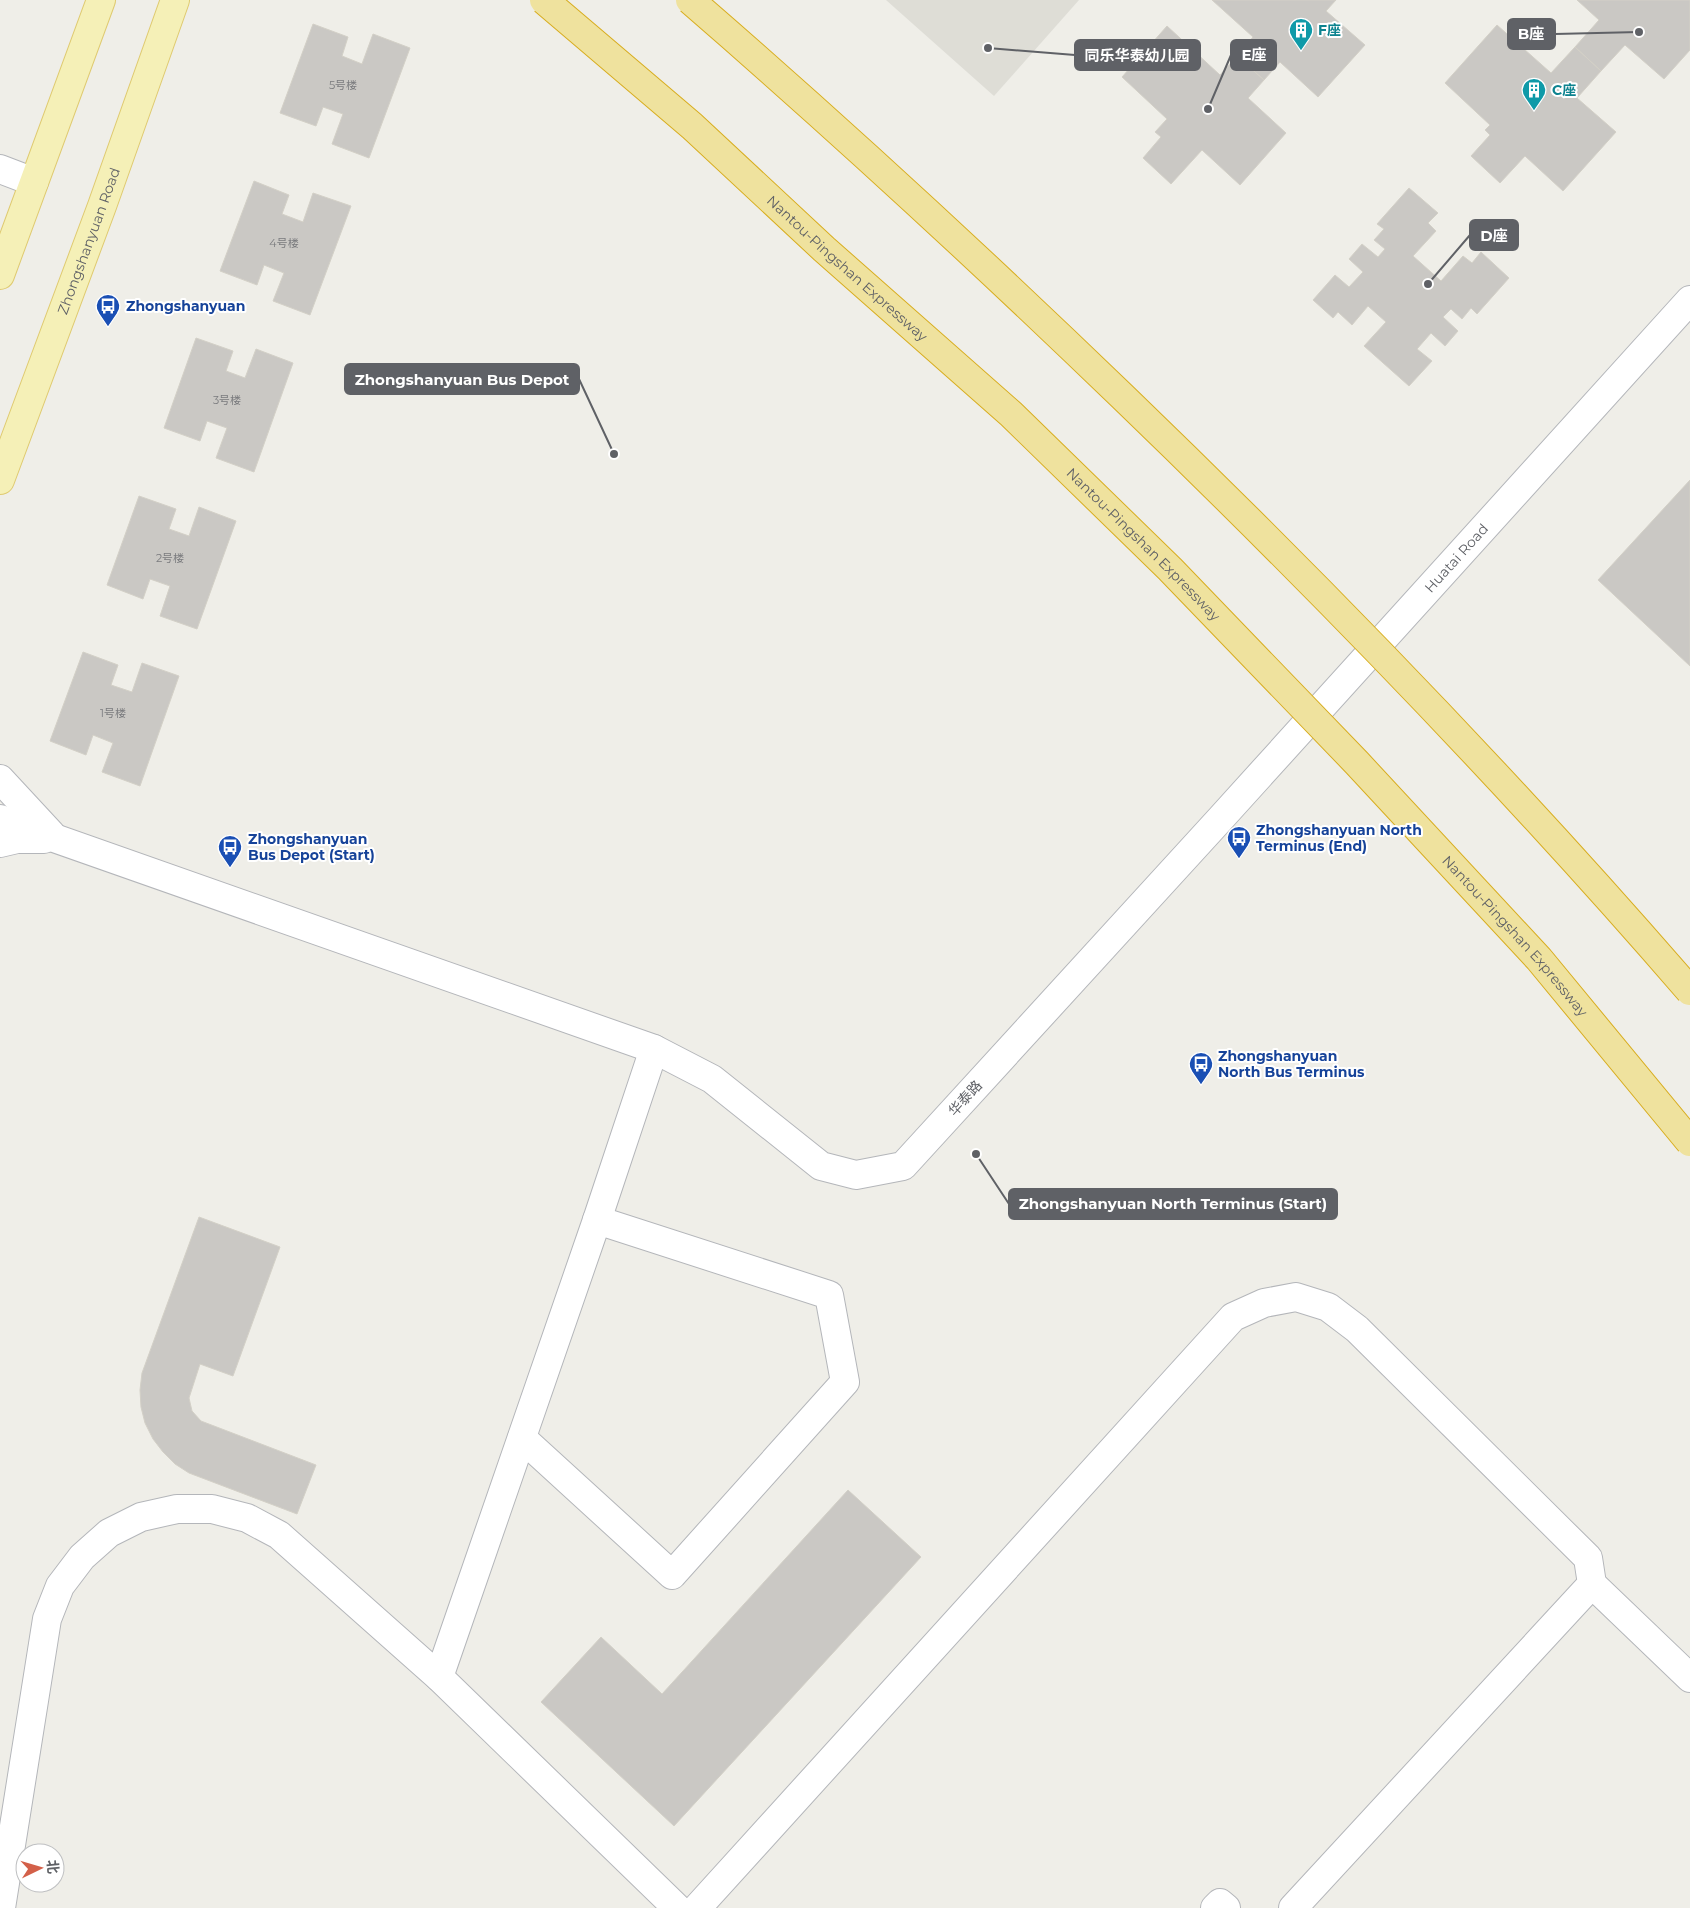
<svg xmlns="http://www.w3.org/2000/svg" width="1690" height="1908" viewBox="0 0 1690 1908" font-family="Montserrat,'Noto Sans SC',sans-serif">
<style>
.education{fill:#deddd6}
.building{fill:#cac8c4;stroke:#d3d0c7}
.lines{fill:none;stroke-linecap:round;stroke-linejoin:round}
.minor-casing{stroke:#b4b6ba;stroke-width:30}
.major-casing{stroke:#dfca70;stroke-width:30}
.minor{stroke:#fff;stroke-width:28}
.major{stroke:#f5f0b7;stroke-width:28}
.highway-bridge-casing{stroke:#d8ad1f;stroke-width:30;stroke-linecap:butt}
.highway-bridge{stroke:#efe29e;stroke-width:28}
.labels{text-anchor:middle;stroke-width:4;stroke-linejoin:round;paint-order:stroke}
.number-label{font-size:11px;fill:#7a7b7e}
.culture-label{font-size:14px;font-weight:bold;fill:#0d838f;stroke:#fff;text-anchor:start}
.street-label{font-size:14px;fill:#5f6166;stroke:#fff}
.transit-label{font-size:14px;font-weight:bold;fill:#164399;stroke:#fff;text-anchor:start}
.leader{fill:none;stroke:#5f6166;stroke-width:2}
.callout-dot{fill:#5f6166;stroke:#fff;stroke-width:2}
.callout{fill:#5f6166;stroke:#5f6166;stroke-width:2}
.callout-label{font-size:15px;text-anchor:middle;font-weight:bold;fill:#fff}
</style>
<rect width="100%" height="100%" fill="#efeee8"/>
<path class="education" d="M886 0H1079L994 96Z"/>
<path class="building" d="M1212 0H1336L1326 11 1365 45 1318 97 1280 62 1264 80 1237 56 1253 37Z
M1577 0H1690V50L1664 79 1625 45 1601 71 1575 47 1599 20Z
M313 24 348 37 342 56 362 64 373 34 410 48 369 158 332 144 343 114 323 107 316 126 280 113Z
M1497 25 1551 73 1575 47 1601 71 1577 98 1616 132 1563 191 1525 156 1500 183 1471 156 1490 135 1485 130 1490 125 1445 83Z
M1167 26 1220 75 1237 56 1264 80 1248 98 1286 133 1240 185 1202 150 1171 184 1143 158 1161 137 1155 132 1167 119 1122 77Z
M254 181 289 195 282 214 303 222 313 193 351 206 310 315 273 301 284 273 264 265 257 285 220 271Z
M1409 188 1438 213 1428 223 1436 231 1413 256 1441 281 1463 256 1472 263 1481 252 1509 278 1477 314 1471 308 1462 319 1451 309 1443 317 1458 331 1445 346 1431 333 1417 349 1432 361 1409 386 1364 346 1386 322 1368 306 1352 325 1338 312 1333 318 1313 300 1335 275 1349 287 1363 272 1349 259 1362 244 1378 257 1385 249 1374 240 1384 229 1377 224Z
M196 338 233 351 226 371 245 378 256 349 293 363 254 472 216 458 227 428 207 421 200 441 164 428Z
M1690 480V666L1598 580Z
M139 496 176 509 169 529 189 536 199 507 236 521 197 629 160 616 170 586 150 579 143 599 107 585Z
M83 652 118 665 111 685 132 692 142 663 179 676 140 786 102 772 113 743 93 735 86 755 50 741Z
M199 1217 280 1247 233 1376 200 1364 189 1398 192 1411 201 1421 316 1465 297 1514 189 1473 175 1464 163 1452 153 1439 145 1423 141 1407 140 1390 142 1373Z
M848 1490 921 1557 674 1826 541 1702 601 1637 662 1694Z"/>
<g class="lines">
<g class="minor-casing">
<g id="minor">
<path d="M0 169 34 182"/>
<path d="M0 779 51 834"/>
<path id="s1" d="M0 819 654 1049 712 1079 821 1166 856 1175 903 1166 1222 817 1690 300"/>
<path d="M0 843 17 839H44"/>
<path d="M522 1438 672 1575 845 1382 829 1295 597 1220"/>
<path d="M1592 1584 1690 1678"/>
<path d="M439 1677 677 1908"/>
<path d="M1 1908 47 1619 60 1586 82 1557 109 1533 141 1517 177 1509H212L247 1518 279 1535 439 1677 597 1220 654 1049"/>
<path d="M697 1908 1233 1317 1264 1303 1296 1297 1328 1307 1357 1329 1588 1558 1592 1584 1293 1908"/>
<path d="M1215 1908 1220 1903 1226 1908"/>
</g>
</g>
<g class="major-casing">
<g id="major">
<path d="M0 275 101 0"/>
<path id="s2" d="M0 480 102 206 175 0"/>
</g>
</g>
<use href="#minor" class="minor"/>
<use href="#major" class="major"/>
<g class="highway-bridge-casing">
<g id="highway-bridge">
<path id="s3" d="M544 0 692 126 824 249 1011 414 1170 569 1357 763 1539 959 1690 1142"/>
<path d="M690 0C838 128 982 261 1123 397 1320 587 1511 784 1690 991"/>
</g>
</g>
<use href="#highway-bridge" class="highway-bridge"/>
</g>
<defs>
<g id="building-pin" transform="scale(1.25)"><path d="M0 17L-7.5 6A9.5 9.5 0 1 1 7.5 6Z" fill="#0f9aa8" stroke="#fff"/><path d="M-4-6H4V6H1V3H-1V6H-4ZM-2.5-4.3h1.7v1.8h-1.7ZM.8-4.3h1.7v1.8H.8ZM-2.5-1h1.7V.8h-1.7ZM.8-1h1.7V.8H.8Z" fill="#fff"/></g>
<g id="bus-pin" transform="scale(1.25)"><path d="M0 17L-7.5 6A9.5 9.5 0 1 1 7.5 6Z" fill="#1a4fb4" stroke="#fff"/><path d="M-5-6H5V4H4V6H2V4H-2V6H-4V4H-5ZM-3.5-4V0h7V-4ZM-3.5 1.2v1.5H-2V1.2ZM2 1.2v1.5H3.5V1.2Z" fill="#fff"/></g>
</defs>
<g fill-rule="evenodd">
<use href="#building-pin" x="1301" y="30"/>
<use href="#building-pin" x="1534" y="90"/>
<use href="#bus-pin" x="108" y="306"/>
<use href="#bus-pin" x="1239" y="838"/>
<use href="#bus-pin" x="230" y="847"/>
<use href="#bus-pin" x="1201" y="1064"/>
</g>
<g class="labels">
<g class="number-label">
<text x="343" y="89">5号楼</text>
<text x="284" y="247">4号楼</text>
<text x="227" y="404">3号楼</text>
<text x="170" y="562">2号楼</text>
<text x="113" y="717">1号楼</text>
</g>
<g class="culture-label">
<text x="1318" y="35">F座</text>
<text x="1552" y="95">C座</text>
</g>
<g class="street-label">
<text dy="5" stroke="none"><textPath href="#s2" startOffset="255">Zhongshanyuan Road</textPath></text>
<text dy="5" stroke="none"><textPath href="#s3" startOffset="405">Nantou-Pingshan Expressway</textPath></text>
<text dy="5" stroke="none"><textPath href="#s3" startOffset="810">Nantou-Pingshan Expressway</textPath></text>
<text dy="5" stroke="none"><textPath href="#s1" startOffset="1804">Huatai Road</textPath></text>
<text dy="5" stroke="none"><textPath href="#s3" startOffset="1350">Nantou-Pingshan Expressway</textPath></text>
<text transform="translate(965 1098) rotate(-48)" y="5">华泰路</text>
</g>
<g class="transit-label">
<text x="126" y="311">Zhongshanyuan</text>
<text x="1256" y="835">Zhongshanyuan North<tspan x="1256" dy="16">Terminus (End)</tspan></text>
<text x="248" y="844">Zhongshanyuan<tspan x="248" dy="16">Bus Depot (Start)</tspan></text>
<text x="1218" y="1061">Zhongshanyuan<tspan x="1218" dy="16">North Bus Terminus</tspan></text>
</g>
</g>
<path class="leader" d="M1639 32L1555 34M1208 109L1231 55M988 48L1075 55M1428 284L1470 235M614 454L579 379M976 1154L1009 1204"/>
<g class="callout-dot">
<circle cx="1639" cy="32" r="5"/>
<circle cx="1208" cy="109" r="5"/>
<circle cx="988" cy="48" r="5"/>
<circle cx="1428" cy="284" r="5"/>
<circle cx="614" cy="454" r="5"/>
<circle cx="976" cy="1154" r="5"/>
</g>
<g class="callout">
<rect x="1508" y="19" width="47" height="30" rx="5"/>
<rect x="1231" y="40" width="45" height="30" rx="5"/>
<rect x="1075" y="40" width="125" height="30" rx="5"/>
<rect x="1470" y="220" width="48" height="30" rx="5"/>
<rect x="345" y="364" width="234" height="30" rx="5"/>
<rect x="1009" y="1189" width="328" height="30" rx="5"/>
</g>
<g class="callout-label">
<text x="1531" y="39">B座</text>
<text x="1254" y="60">E座</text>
<text x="1137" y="61">同乐华泰幼儿园</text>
<text x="1494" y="241">D座</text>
<text x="462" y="385">Zhongshanyuan Bus Depot</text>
<text x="1173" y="1209">Zhongshanyuan North Terminus (Start)</text>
</g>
<g transform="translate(40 1868) rotate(85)"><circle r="24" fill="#ffffff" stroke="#bfc0c2"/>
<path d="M0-4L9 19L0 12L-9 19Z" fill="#d36049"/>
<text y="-8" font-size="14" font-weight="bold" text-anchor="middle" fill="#5f6166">北</text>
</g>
</svg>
